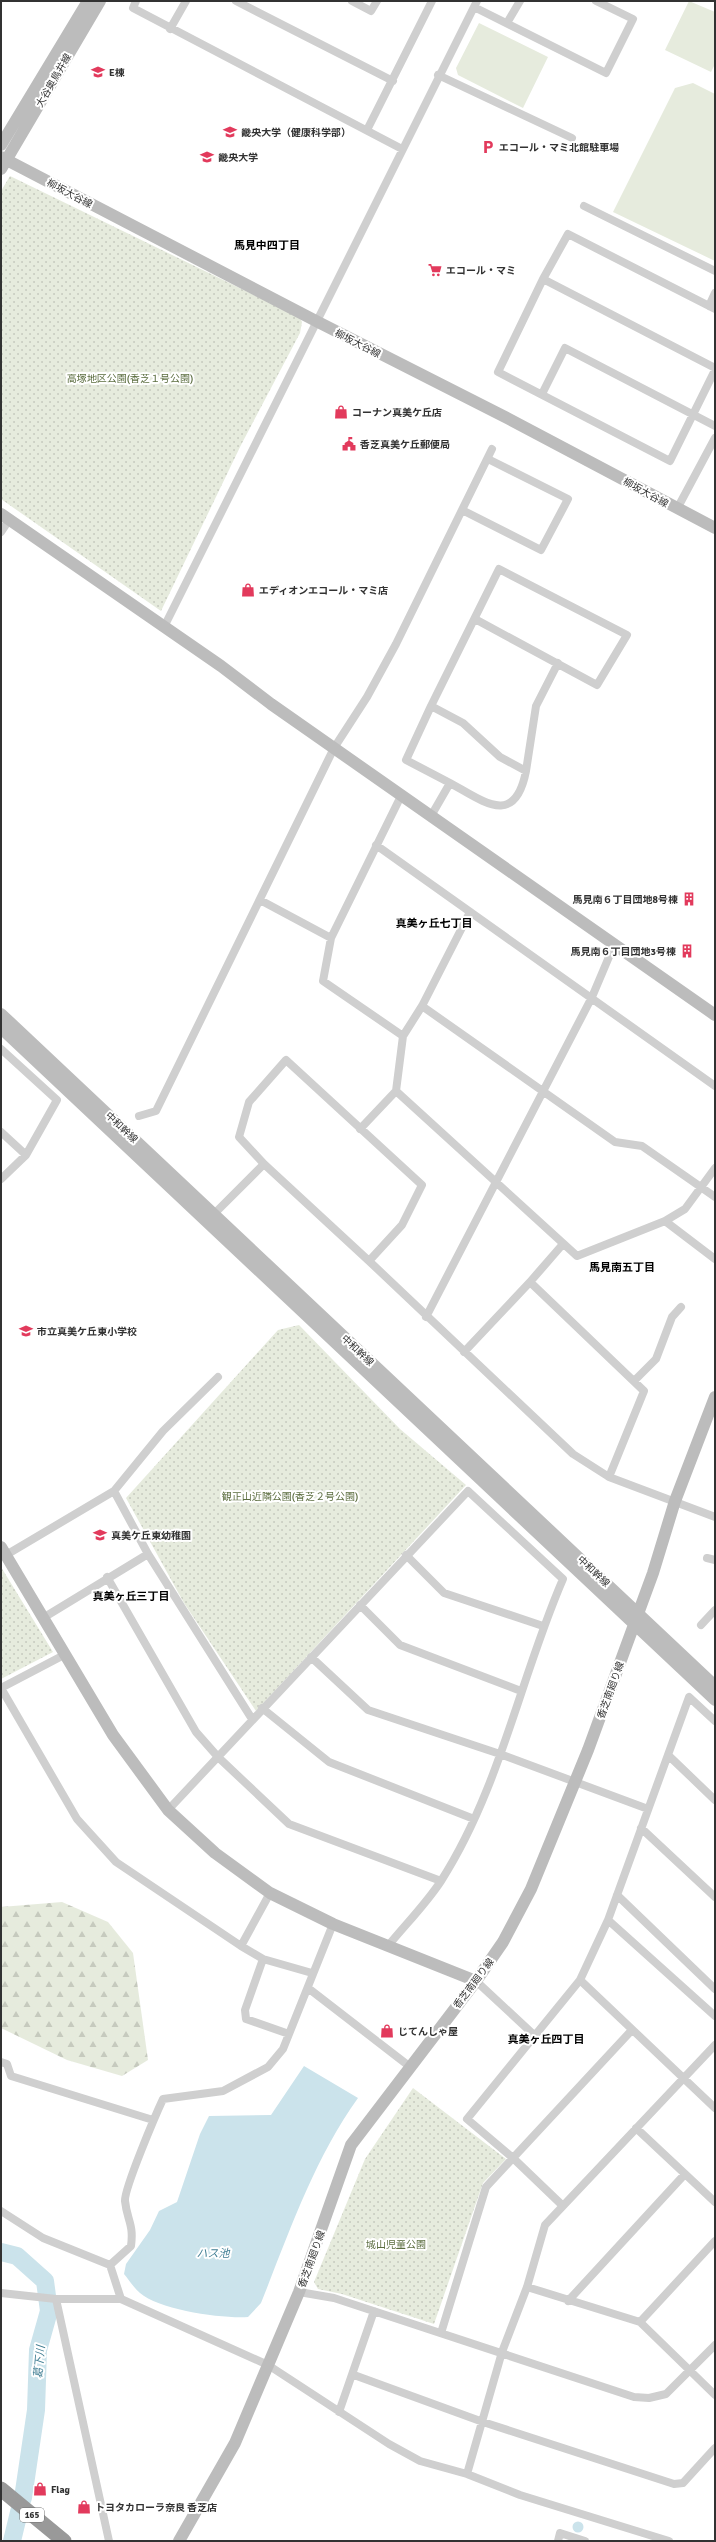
<svg xmlns="http://www.w3.org/2000/svg" width="716" height="2542" viewBox="0 0 716 2542" font-family="Signika,'Noto Sans JP',sans-serif">
<style>
.grass{fill:#e6ebdd}
.forest{fill:url(#forest-firs)}
.park{fill:url(#park-dots)}
.water{fill:#cbe3eb}
.lines{fill:none;stroke-linecap:round;stroke-linejoin:round}
.river{stroke:#cbe3eb;stroke-width:18}
.street{stroke:#cfcfcf;stroke-width:8}
.secondary{stroke:#bcbcbc;stroke-width:12}
.highway{stroke:#999;stroke-width:15}
.labels{text-anchor:middle;stroke-width:4;stroke-linejoin:round;paint-order:stroke}
.shield{fill:#fff;stroke:#707070;stroke-width:1}
.shield-label{font-size:9px;font-weight:bold;fill:#323232}
.poi-label{font-size:10px;font-weight:bold;fill:#323232;stroke:#fff;text-anchor:start}
.street-label{font-size:10px;fill:#323232;stroke:#fff}
.park-label{font-size:10px;fill:#5b6d3f;stroke:#fff}
.neighbourhood-label{font-size:11px;font-weight:bold;fill:#000;stroke:#fff}
.water-label{font-size:11px;font-style:italic;fill:#407e93;stroke:#fff}
</style>
<defs>
<pattern id="forest-firs" width="22" height="20" patternUnits="userSpaceOnUse"><rect width="22" height="20" fill="#e6ebdd"/><path d="M5 1l3.5 6h-7zM16 11l3.5 6h-7z" fill="#c6cabe"/></pattern>
<pattern id="park-dots" width="8" height="8" patternUnits="userSpaceOnUse"><rect width="8" height="8" fill="#e6ebdd"/><path d="M2 2h.1M6 6h.1" fill="none" stroke="#c6cabe" stroke-width="1.8" stroke-linecap="round"/></pattern>
</defs>
<rect width="100%" height="100%" fill="#fff"/>
<path class="grass" d="M689 1 715 12V64L711 72 665 50Z
M479 23 548 57 523 108 458 75 456 68Z
M693 83 715 94V261L613 212 675 88Z"/>
<path class="forest" d="M62 1902 108 1922 133 1953 148 2060 122 2076 67 2060 1 2028V1907Z"/>
<path class="park" d="M10 176 287 311 300 318 302 322 300 333 241 445 161 611 1 499V191Z
M299 1325 400 1429 466 1485 256 1711 184 1603 126 1498 278 1330Z
M1 1567 53 1652 1 1679Z
M413 2088 506 2159 483 2183 434 2324 342 2294 318 2289 314 2282 365 2159Z"/>
<path class="water" d="M304 2066 358 2098C314 2159 289 2233 261 2303L248 2317C224 2319 159 2310 140 2293 134 2288 129 2280 124 2274L126 2264 150 2230 159 2211 177 2202 200 2134 209 2116 271 2115Z
M572.5 2527a5.5 5.5 0 1 1 11 0a5.5 5.5 0 1 1-11 0Z"/>
<g class="lines">
<path class="river" d="M1 2252 17 2256 45 2281 49 2311 38 2350 36 2410 23 2498
M12 2541 19 2512"/>
<path class="street" d="M136 1 133 8 402 149
M236 1 393 81
M352 1 371 11 377 1
M474 7 606 73 633 19 596 1
M507 23 520 1
M170 29 186 1
M438 75 572 138
M367 130 432 1
M584 206 715 271
M543 279 715 368
M709 306 715 293
M715 309 568 234 543 279 498 372 670 461 715 370
M542 394 565 348 715 426
M677 509 715 438
M462 510 541 550 568 499 488 459
M1 532 9 520
M164 627 477 1
M431 706 499 569 627 635 597 685 475 619
M526 771 536 706 558 663
M401 796 331 938 323 981 403 1036
M431 816 450 783 406 760 431 706 463 723 500 757 526 771C515 828 483 801 450 783
M376 845 715 1086
M260 900 331 938
M470 912 422 1006 403 1036 396 1091 577 1256 665 1221 685 1209 715 1168
M422 1006 615 1142 642 1146 715 1197
M1 1049 57 1100 26 1155 1 1179
M139 1116 156 1111 334 748 367 697 396 644 492 449
M360 1129 396 1091
M1 1132 26 1155
M214 1214 264 1164
M665 1221 715 1259
M369 1261 402 1225 422 1185 286 1060 249 1102 239 1137 264 1164 369 1261 573 1454 609 1477 715 1517
M530 1282 563 1244
M426 1317 592 997 614 945
M464 1352 530 1282 644 1391 609 1477
M634 1381 656 1359 672 1317 681 1307
M114 1491 148 1554 252 1719
M6 1555 114 1491 163 1431 218 1377
M406 1555 444 1593 543 1626
M707 1558 715 1560
M107 1577 196 1732 218 1757 289 1824 441 1881
M360 1605 400 1645 521 1691
M43 1618 148 1554
M701 1625 715 1610
M64 1655 1 1688 77 1819 116 1862 241 1946 270 1893
M311 1657 368 1710 500 1754 648 1809
M262 1708 329 1762 474 1819
M715 1721 689 1697 608 1920 715 2016
M668 1755 715 1800
M168 1810 468 1491 563 1579C520 1678 500 1789 441 1881 426 1904 405 1925 388 1946
M641 1828 715 1897
M617 1895 715 1989
M241 1946 263 1959 312 1973
M263 1959 245 2010 246 2019 289 2034
M580 1980 608 1920
M476 1981 534 2035
M308 1988 409 2066
M1 2062 7 2064 11 2076 153 2120
M636 2128 715 2202
M563 2206 513 2158 467 2119 580 1980 715 2108
M1 2211 43 2238 110 2265
M715 2241 640 2322 715 2395
M110 2265 131 2246C134 2224 127 2220 125 2201 124 2189 156 2114 163 2099L223 2091 268 2067 283 2049 333 1924
M110 2265 121 2299
M527 2287 640 2322
M299 2292 334 2298 634 2397 649 2398 666 2394 715 2345
M1 2293 56 2299H121L268 2365 389 2444 420 2461 467 2474 520 2495 669 2541
M56 2299 109 2541
M568 2301 685 2174
M441 2333 486 2187 631 2031
M354 2375 483 2422 674 2484 683 2483 715 2448
M339 2412 374 2311
M467 2474 502 2352 527 2287 545 2225 715 2045
M558 2541 560 2533 585 2541"/>
<path class="secondary" d="M1 145 88 1
M1 157 318 322 509 419 715 528
M1 169 100 1
M1 514 221 666 271 704 715 1015
M1 1014 715 1686
M1 1028 715 1700
M1 1547 113 1735 168 1810 215 1853 270 1893 333 1924 476 1981
M179 2541 235 2443 299 2292 351 2145 476 1981 503 1942 531 1889 588 1750 653 1573 675 1501 715 1397"/>
<path class="highway" d="M1 2489 64 2541"/>
</g>
<defs>
<g id="school-bare" transform="scale(1.08)"><path d="M0-5L7-2L0 1L-7-2ZM-4 1L0 2.5L4 1V4Q0 6-4 4Z" fill="#e23a5c" stroke="#fff" stroke-width="2.5" paint-order="stroke"/></g>
<g id="university-bare" transform="scale(1.08)"><path d="M0-5L7-2L0 1L-7-2ZM-4 1L0 2.5L4 1V4Q0 6-4 4Z" fill="#e23a5c" stroke="#fff" stroke-width="2.5" paint-order="stroke"/></g>
<g id="parking-bare" transform="scale(1.08)"><path d="M-3.5-5.5H1a3.5 3.5 0 0 1 0 7H-1V5.5H-3.5ZM-1-3.4V-.6H.8a1.4 1.4 0 0 0 0-2.8Z" fill="#e23a5c" stroke="#fff" stroke-width="2.5" paint-order="stroke"/></g>
<g id="supermarket-bare" transform="scale(1.08)"><path d="M-6-5.5h2.5l.6 2H6L4.5 2H-2.5L-4.4-4H-6ZM-1.5 3.2a1.3 1.3 0 1 0 .1 0ZM3 3.2a1.3 1.3 0 1 0 .1 0Z" fill="#e23a5c" stroke="#fff" stroke-width="2.5" paint-order="stroke"/></g>
<g id="shop-bare" transform="scale(1.08)"><path d="M-5-2.5h2.3a2.7 3.5 0 0 1 5.4 0H5L5.5 6h-11ZM-1.5-2.5h3a1.5 2.3 0 0 0-3 0Z" fill="#e23a5c" stroke="#fff" stroke-width="2.5" paint-order="stroke"/></g>
<g id="civic-bare" transform="scale(1.08)"><path d="M-.6-6.5H3V-4.5H.6V-3L4-1V1h2V6H-6V1h2V-1L-.6-3ZM-1.2 2.5V6h2.4V2.5Z" fill="#e23a5c" stroke="#fff" stroke-width="2.5" paint-order="stroke"/></g>
<g id="building-bare" transform="scale(1.08)"><path d="M-4-6H4V6H1V3H-1V6H-4ZM-2.5-4.3h1.7v1.8h-1.7ZM.8-4.3h1.7v1.8H.8ZM-2.5-1h1.7V.8h-1.7ZM.8-1h1.7V.8H.8Z" fill="#e23a5c" stroke="#fff" stroke-width="2.5" paint-order="stroke"/></g>
</defs>
<g fill-rule="evenodd">
<use href="#school-bare" x="98" y="72"/>
<use href="#university-bare" x="230" y="132"/>
<use href="#parking-bare" x="488" y="147"/>
<use href="#university-bare" x="207" y="157"/>
<use href="#supermarket-bare" x="435" y="270"/>
<use href="#shop-bare" x="341" y="412"/>
<use href="#civic-bare" x="349" y="444"/>
<use href="#shop-bare" x="248" y="590"/>
<use href="#building-bare" x="689" y="899"/>
<use href="#building-bare" x="687" y="951"/>
<use href="#school-bare" x="26" y="1331"/>
<use href="#school-bare" x="100" y="1535"/>
<use href="#shop-bare" x="387" y="2031"/>
<use href="#shop-bare" x="40" y="2489"/>
<use href="#shop-bare" x="84" y="2507"/>
</g>
<g class="labels">
<rect class="shield" x="20" y="2508" width="24" height="14" rx="3"/>
<g class="shield-label">
<text x="32" y="2518">165</text>
</g>
<g class="poi-label">
<text x="109" y="76">E棟</text>
<text x="241" y="136">畿央大学（健康科学部）</text>
<text x="499" y="151">エコール・マミ北館駐車場</text>
<text x="218" y="161">畿央大学</text>
<text x="446" y="274">エコール・マミ</text>
<text x="352" y="416">コーナン真美ケ丘店</text>
<text x="360" y="448">香芝真美ケ丘郵便局</text>
<text x="259" y="594">エディオンエコール・マミ店</text>
<text x="678" y="903" text-anchor="end">馬見南６丁目団地8号棟</text>
<text x="676" y="955" text-anchor="end">馬見南６丁目団地3号棟</text>
<text x="37" y="1335">市立真美ケ丘東小学校</text>
<text x="111" y="1539">真美ケ丘東幼稚園</text>
<text x="398" y="2035">じてんしゃ屋</text>
<text x="51" y="2493">Flag</text>
<text x="95" y="2511">トヨタカローラ奈良 香芝店</text>
</g>
<g class="street-label">
<text transform="translate(53 80) rotate(-60)" y="4">大谷奥鳥井線</text>
<text transform="translate(70 193) rotate(28)" y="4">柳坂大谷線</text>
<text transform="translate(358 343) rotate(27)" y="4">柳坂大谷線</text>
<text transform="translate(646 492) rotate(29)" y="4">柳坂大谷線</text>
<text transform="translate(122 1127) rotate(43)" y="4">中和幹線</text>
<text transform="translate(358 1350) rotate(43)" y="4">中和幹線</text>
<text transform="translate(594 1571) rotate(43)" y="4">中和幹線</text>
<text transform="translate(610 1690) rotate(-70)" y="4">香芝南廻り線</text>
<text transform="translate(473 1983) rotate(-53)" y="4">香芝南廻り線</text>
<text transform="translate(311 2259) rotate(-70)" y="4">香芝南廻り線</text>
</g>
<g class="park-label">
<text x="130" y="382">高塚地区公園(香芝１号公園)</text>
<text x="290" y="1500">観正山近隣公園(香芝２号公園)</text>
<text x="396" y="2248">城山児童公園</text>
</g>
<g class="neighbourhood-label">
<text x="267" y="249">馬見中四丁目</text>
<text x="434" y="927">真美ヶ丘七丁目</text>
<text x="622" y="1271">馬見南五丁目</text>
<text x="131" y="1600">真美ヶ丘三丁目</text>
<text x="546" y="2043">真美ヶ丘四丁目</text>
</g>
<g class="water-label">
<text x="213" y="2257">ハス池</text>
<text transform="translate(39 2362) rotate(-85)" y="4">葛下川</text>
</g>
</g>
<rect width="716" height="2542" fill="none" stroke="#323232" stroke-width="4"/>
</svg>
